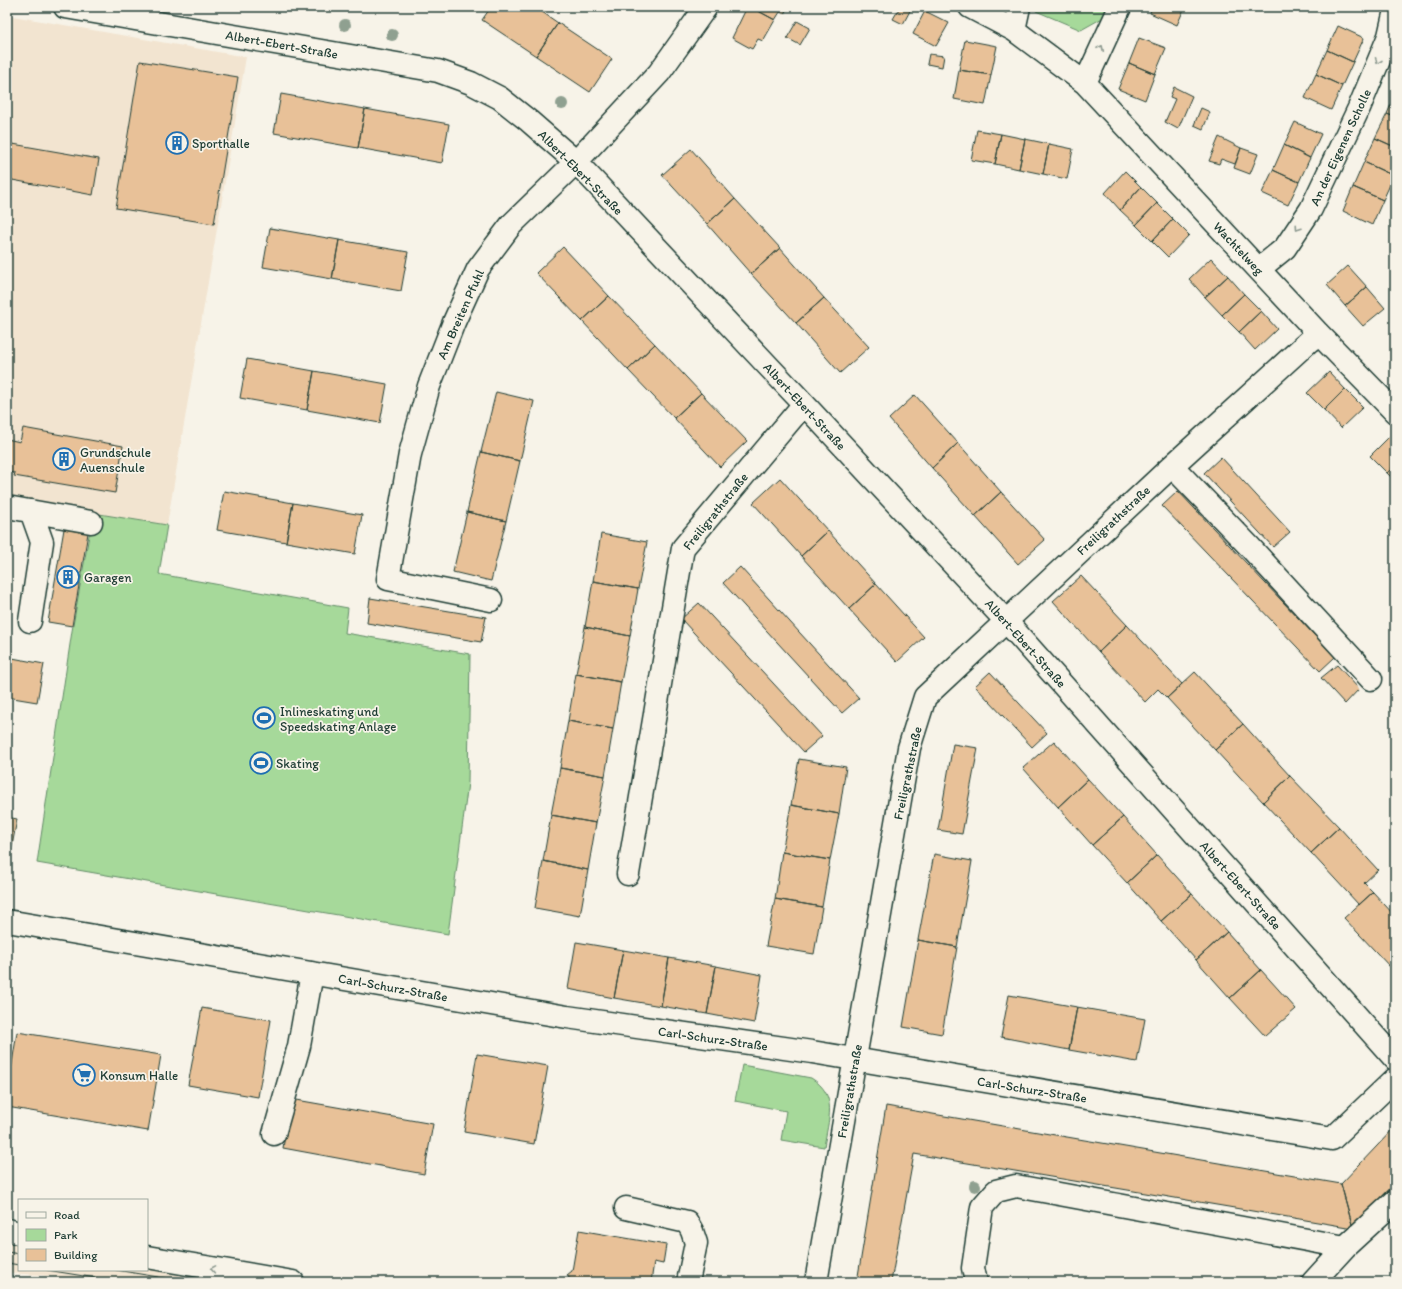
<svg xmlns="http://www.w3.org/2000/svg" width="1402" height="1289" viewBox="0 0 1402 1289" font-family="Itim,sans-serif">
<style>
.built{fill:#f2e4d0}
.green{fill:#a6d99a;stroke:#628b67}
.building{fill:#e8c198;stroke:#1f3d34}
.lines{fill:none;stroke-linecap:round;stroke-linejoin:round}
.minor-casing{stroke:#1f3d34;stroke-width:25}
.major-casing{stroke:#1f3d34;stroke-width:25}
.minor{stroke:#f7f3e8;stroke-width:22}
.major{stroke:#f7f3e8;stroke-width:22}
.tram{stroke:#1f3d34;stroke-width:1}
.tree{fill:#8fa090}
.oneway{stroke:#8b988e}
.labels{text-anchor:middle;stroke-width:3.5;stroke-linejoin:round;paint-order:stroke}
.street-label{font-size:13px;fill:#1f3d34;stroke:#f7f3e8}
.poi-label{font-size:13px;fill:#1f3d34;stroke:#f7f3e8;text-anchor:start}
</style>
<rect width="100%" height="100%" fill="#f7f3e8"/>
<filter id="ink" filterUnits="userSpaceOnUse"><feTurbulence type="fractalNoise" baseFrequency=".025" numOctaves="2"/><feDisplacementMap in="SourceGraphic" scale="8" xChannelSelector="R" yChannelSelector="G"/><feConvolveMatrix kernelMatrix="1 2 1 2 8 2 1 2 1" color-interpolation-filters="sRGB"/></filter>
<g filter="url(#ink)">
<path class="built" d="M7 15 246 57 167 525 7 499Z
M7 1241 19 1244V1270L147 1269 223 1282H84L40 1275 7 1273Z"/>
<path class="green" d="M1036 7H1110L1106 16 1081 30 1036 11Z
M93 513 167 525 159 574 348 608 345 633 470 654 468 783 448 934 37 863 72 631Z
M742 1065 811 1078C839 1095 828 1120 824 1147L781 1140 786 1111 735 1101Z"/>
<path class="building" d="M491 7H535L558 23 536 56 482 20Z
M747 7H751L775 20 763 41 758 39 752 49 732 38Z
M751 7H788L784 14 780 12 775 20Z
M900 7H912L903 24 893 19Z
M1152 7H1185L1177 25 1150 13Z
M925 11 949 23 936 46 913 34Z
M797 21 810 28 800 45 787 38Z
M558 23 612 59 590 92 536 56Z
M1338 26 1364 38 1353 62 1327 50Z
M1139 38 1166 48 1155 74 1129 63Z
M965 40 997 46 991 75 959 70Z
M1327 50 1353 62 1342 86 1316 74Z
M929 54 944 56 942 67 927 64Z
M140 61 238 77 214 224 116 208Z
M1129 63 1155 74 1145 100 1118 89Z
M959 70 991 75 985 105 954 99Z
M1316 74 1342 86 1331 110 1305 98Z
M1174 87 1192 96 1178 129 1165 122 1175 99 1170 97Z
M281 94 365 109 358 148 274 133Z
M1395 95V117L1387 114Z
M1201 108 1210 112 1203 129 1194 125Z
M365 109 449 124 442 163 358 148Z
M1387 114 1395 117V147L1375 138Z
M1295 122 1321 134 1310 158 1284 145Z
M977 130 1001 134 995 164 971 160Z
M1001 134 1025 139 1019 169 995 164Z
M1219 137 1241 148 1235 164 1221 159 1219 164 1209 161Z
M1375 138 1395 147 1394 176 1364 162Z
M1025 139 1049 144 1043 174 1019 169Z
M7 143 99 159 93 195 7 179Z
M1049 144 1073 149 1067 179 1043 174Z
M1284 145 1310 158 1299 182 1273 170Z
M1241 148 1258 154 1250 174 1234 168Z
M691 149 735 199 707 224 662 175Z
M1364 162 1394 176 1383 200 1353 187Z
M1273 170 1299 182 1288 205 1262 193Z
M1125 171 1141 187 1120 210 1105 193Z
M1141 187 1157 203 1136 225 1120 210Z
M1353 187 1383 200 1372 225 1343 211Z
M735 199 780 248 751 274 707 224Z
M1157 203 1173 219 1152 241 1136 225Z
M1173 219 1189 235 1168 257 1152 241Z
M270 228 339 240 332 279 263 267Z
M339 240 408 252 401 291 332 279Z
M563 247 609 296 582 321 536 273Z
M780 248 824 298 796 323 751 274Z
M1211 258 1228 276 1205 297 1189 279Z
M1348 266 1367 287 1345 306 1327 285Z
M1228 276 1244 294 1222 315 1205 297Z
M1367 287 1385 308 1363 326 1345 306Z
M1244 294 1261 311 1239 332 1222 315Z
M609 296 655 344 628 370 582 321Z
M824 298 869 347 840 373 796 323Z
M1261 311 1277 329 1255 350 1239 332Z
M655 344 701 393 674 418 628 370Z
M247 359 314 371 307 410 240 398Z
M314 371 387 384 380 423 307 410Z
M1329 372 1345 389 1324 410 1307 393Z
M1345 389 1363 407 1341 428 1324 410Z
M496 392 534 401 520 461 481 452Z
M701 393 747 441 720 467 674 418Z
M915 395 958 443 932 468 889 419Z
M23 428 123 446 115 493 14 476 15 473 7 472V439L20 442Z
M1391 435 1395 439V465L1387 473 1370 456Z
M958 443 1001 492 975 516 932 468Z
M481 452 520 461 506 521 467 512Z
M1221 457 1290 532 1273 547 1204 473Z
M1395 465V481L1387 473Z
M780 478 828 531 801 556 753 503Z
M224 491 293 503 286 542 217 530Z
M1178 491 1335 657 1320 671 1162 506Z
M1001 492 1045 540 1018 564 975 516Z
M293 503 362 515 355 554 286 542Z
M467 512 506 521 491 581 453 572Z
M64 529 88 533 72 626 48 622Z
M828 531 876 584 849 609 801 556Z
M601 534 647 542 638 589 593 581Z
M740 567 859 698 842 713 723 583Z
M1081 576 1127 625 1099 652 1053 601Z
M593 581 638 589 630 636 585 627Z
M876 584 924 637 897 662 849 609Z
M370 598 486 617 481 642 367 623Z
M699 603 822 736 804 752 681 619Z
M1127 625 1182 684 1167 698 1158 689 1145 702 1099 652Z
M585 627 630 636 621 682 576 674Z
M7 657 44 664 37 702 7 697Z
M1337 665 1359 689 1345 704 1321 678Z
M990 672 1047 733 1032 747 975 686Z
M1195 672 1243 724 1215 750 1167 698Z
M576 674 621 682 613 729 568 721Z
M568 721 613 729 605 776 560 768Z
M1243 724 1290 776 1263 802 1215 750Z
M1054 741 1088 779 1058 807 1023 768Z
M953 744 978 748 962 834 938 830Z
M799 759 846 767 839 814 791 805Z
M560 768 605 776 596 823 551 815Z
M1290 776 1339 827 1311 853 1263 802Z
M1088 779 1123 817 1092 845 1058 807Z
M791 805 839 814 830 860 782 852Z
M551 815 596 823 588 870 543 861Z
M7 817 17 819 10 857 7 856Z
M1123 817 1157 855 1127 883 1092 845Z
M1339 827 1378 870 1364 883 1373 892 1359 905 1311 853Z
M782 852 830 860 822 907 775 899Z
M934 854 972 861 957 947 918 940Z
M1157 855 1192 894 1161 921 1127 883Z
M543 861 588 870 580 916 535 908Z
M1373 892 1395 916V964L1391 968 1344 918Z
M1192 894 1227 932 1196 960 1161 921Z
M775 899 822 907 814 954 766 946Z
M1227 932 1261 970 1230 998 1196 960Z
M918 940 957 947 942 1034 903 1027Z
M576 942 623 950 614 998 568 989Z
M623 950 669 958 661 1006 614 998Z
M669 958 716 966 707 1014 661 1006Z
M716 966 762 975 754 1023 707 1014Z
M1261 970 1296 1009 1265 1036 1230 998Z
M1009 995 1077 1007 1069 1050 1001 1037Z
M1077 1007 1145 1019 1137 1062 1069 1050Z
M202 1008 271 1020 258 1097 188 1085Z
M17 1032 161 1055 148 1131 7 1107V1095Z
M477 1054 548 1066 534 1144 464 1132Z
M291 1099 433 1124 424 1174 283 1148Z
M886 1106 1341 1184 1353 1228 914 1154 891 1282H857Z
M1395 1127V1183L1353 1228 1341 1184Z
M579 1230 666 1245 663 1264 654 1262 651 1282H572L567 1275 572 1271Z"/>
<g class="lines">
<g class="minor-casing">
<path id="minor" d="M65 7 438 71 471 83 500 98 529 121 576 162 804 404 1006 621 1395 1059
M970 7 1014 30 1085 83 1318 333 1395 412
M1014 30 1019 7
M1085 83 1120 7
M1259 269 1285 248 1311 209 1359 108 1389 36 1395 10
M1172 466 1249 546 1371 679
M7 507 91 522
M491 600 388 579 410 454 429 386 454 322 478 269 511 225 576 162 659 73 706 7
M30 621 42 542 31 511
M628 874 683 548 804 404
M7 921 567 1017 812 1052 1332 1139 1395 1079
M274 1134 299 1046 312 973
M626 1208 687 1222 692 1231 696 1243 688 1282
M816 1282 909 748 925 697 1172 466 1318 333
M976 1282 973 1268 982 1207 996 1191 1016 1186 1345 1247
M1313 1282 1345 1247 1395 1201"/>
</g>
<g class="major-casing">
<path id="major" d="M7 1230 19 1233
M147 1257 293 1282"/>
</g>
<use href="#minor" class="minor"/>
<use href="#major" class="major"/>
<path class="tram" d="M7 1252 19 1254
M7 1263 19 1265
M47 1270 120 1282
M116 1270 188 1282"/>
</g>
<g class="tree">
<circle cx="345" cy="25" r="6"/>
<circle cx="392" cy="35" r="6"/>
<circle cx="562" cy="104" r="6"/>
<circle cx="975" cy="1186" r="6"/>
</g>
<defs><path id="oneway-chevron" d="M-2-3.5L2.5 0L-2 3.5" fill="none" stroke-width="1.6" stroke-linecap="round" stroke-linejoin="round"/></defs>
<g class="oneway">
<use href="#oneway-chevron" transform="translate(1101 48) rotate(-65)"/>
<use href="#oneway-chevron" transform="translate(1378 61) rotate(112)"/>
<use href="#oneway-chevron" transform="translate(1298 228) rotate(124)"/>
<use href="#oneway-chevron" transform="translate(213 1269) rotate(-170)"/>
</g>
</g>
<defs>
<g id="building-ring" transform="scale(1.15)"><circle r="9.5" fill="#f7f3e8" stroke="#1f6fb2" stroke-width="1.5"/><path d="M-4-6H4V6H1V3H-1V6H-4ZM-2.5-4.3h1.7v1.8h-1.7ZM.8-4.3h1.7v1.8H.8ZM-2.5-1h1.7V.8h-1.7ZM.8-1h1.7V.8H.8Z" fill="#1f6fb2"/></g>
<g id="stadium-ring" transform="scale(1.15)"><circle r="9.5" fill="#f7f3e8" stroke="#1f6fb2" stroke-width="1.5"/><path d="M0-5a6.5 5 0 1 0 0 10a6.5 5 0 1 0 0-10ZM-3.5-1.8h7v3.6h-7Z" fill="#1f6fb2"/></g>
<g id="supermarket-ring" transform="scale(1.15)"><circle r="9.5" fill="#f7f3e8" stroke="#1f6fb2" stroke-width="1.5"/><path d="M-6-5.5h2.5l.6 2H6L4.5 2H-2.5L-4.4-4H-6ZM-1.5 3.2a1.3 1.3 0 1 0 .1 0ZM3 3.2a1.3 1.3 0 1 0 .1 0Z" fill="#1f6fb2"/></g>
</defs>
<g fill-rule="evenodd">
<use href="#building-ring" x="177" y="143"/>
<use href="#building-ring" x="64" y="459"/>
<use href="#building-ring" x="68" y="577"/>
<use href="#stadium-ring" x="264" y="718"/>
<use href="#stadium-ring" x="261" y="763"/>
<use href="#supermarket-ring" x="84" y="1075"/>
</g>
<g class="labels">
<g class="street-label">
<text transform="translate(282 44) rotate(10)" y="5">Albert-Ebert-Straße</text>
<text transform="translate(1340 147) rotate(-65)" y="5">An der Eigenen Scholle</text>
<text transform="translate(581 172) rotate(45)" y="5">Albert-Ebert-Straße</text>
<text transform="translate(1239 248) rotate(47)" y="5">Wachtelweg</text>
<text transform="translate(460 314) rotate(-66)" y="5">Am Breiten Pfuhl</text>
<text transform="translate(805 406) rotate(47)" y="5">Albert-Ebert-Straße</text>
<text transform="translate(715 511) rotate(-51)" y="5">Freiligrathstraße</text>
<text transform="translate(1113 520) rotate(-43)" y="5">Freiligrathstraße</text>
<text transform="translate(1026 643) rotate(48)" y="5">Albert-Ebert-Straße</text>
<text transform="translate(907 773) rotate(-78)" y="5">Freiligrathstraße</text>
<text transform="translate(1241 885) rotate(48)" y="5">Albert-Ebert-Straße</text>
<text transform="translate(393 987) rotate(10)" y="5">Carl-Schurz-Straße</text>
<text transform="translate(713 1038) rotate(8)" y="5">Carl-Schurz-Straße</text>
<text transform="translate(1032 1089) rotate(9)" y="5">Carl-Schurz-Straße</text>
<text transform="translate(849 1091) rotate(-80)" y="5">Freiligrathstraße</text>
</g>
<g class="poi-label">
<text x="192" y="148">Sporthalle</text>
<text x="80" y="457">Grundschule<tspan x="80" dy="15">Auenschule</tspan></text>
<text x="84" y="582">Garagen</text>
<text x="280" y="716">Inlineskating und<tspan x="280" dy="15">Speedskating Anlage</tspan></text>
<text x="276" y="768">Skating</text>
<text x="100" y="1080">Konsum Halle</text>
</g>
</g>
<rect width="1402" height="1289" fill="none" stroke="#f7f3e8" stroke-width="24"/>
<rect x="12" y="12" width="1378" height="1265" fill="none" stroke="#1f3d34" stroke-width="1.5" filter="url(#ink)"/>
<rect x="18" y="1199" width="130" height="72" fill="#f7f3e8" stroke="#a1aaa0"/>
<rect x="26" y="1212" width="20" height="6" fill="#f7f3e8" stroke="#a1aaa0"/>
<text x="54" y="1219" font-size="12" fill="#1f3d34">Road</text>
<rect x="26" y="1229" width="20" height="12" fill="#a6d99a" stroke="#a1aaa0"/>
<text x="54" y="1239" font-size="12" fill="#1f3d34">Park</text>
<rect x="26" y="1249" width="20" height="12" fill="#e8c198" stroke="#a1aaa0"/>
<text x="54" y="1259" font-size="12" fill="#1f3d34">Building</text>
</svg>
